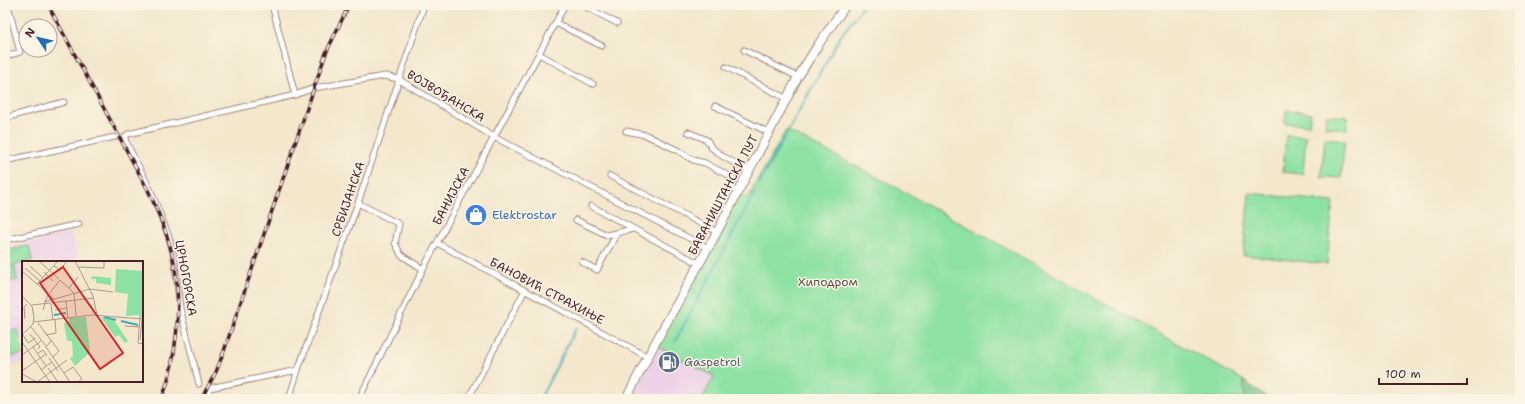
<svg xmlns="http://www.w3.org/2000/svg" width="1525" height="404" viewBox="0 0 1525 404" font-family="'Shantell Sans',sans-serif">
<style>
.built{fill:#ecd1e9}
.green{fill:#8ce1a3;stroke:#6b8067}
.forest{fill:#71bf89;stroke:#5e6f5a}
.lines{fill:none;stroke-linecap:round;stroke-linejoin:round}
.stream{stroke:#3cacb7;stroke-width:2}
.minor-casing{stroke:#9e837c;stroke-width:7}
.primary-casing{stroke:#9e837c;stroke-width:10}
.minor{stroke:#fff;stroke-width:5}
.primary{stroke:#fff;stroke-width:8}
.rail-casing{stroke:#4a1f2b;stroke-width:3.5}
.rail{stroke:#fcf5e5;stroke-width:2;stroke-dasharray:6;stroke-linecap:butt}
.labels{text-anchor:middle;stroke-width:3;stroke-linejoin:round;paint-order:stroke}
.street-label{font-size:12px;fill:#4a1f2b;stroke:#fcf5e5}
.shop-label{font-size:12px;fill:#366cbe;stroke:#fcf5e5;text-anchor:start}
.park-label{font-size:12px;fill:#5a5049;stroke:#fcf5e5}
.service-label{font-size:12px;fill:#4e5e75;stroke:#fcf5e5;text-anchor:start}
.inset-river{fill:none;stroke:#3cacb7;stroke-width:2}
.inset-road{fill:none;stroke:#af978c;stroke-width:1}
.view{fill:#d62828;fill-opacity:0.15;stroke:#d62828;stroke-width:2}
.inset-edge{fill:none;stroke:#4a1f2b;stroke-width:2}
</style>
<rect width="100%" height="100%" fill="#fcf5e5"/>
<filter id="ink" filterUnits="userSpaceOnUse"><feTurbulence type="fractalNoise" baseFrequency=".025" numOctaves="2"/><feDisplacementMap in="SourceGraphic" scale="8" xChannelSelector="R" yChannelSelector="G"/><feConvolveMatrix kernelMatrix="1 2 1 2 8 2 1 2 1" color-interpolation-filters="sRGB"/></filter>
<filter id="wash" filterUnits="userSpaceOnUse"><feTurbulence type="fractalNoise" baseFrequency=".012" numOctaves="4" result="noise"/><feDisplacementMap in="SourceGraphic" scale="16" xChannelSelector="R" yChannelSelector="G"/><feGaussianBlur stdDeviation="0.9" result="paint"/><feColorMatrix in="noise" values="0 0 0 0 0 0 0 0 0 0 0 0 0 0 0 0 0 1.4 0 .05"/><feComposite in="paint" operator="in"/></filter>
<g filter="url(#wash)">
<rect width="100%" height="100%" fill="#f3e7cc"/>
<path class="built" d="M71 232 78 262H23V362L5 366V249Z
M659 348 714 376 702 399H631Z"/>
<path class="green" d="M1286 110 1311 113 1309 125 1285 123Z
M1326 115 1348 117 1347 129 1325 127Z
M786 130 892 185 1243 380 1245 399H702L714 376 654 345 738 193 747 199Z
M1286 135 1306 136 1303 174 1283 172Z
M1325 138 1345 140 1341 178 1321 177Z
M1249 193 1333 202 1327 264 1243 255Z
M29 246 32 261 23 262V263L14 265 17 280 5 283V251Z
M18 329 23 354 5 358V333Z"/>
<path class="forest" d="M1243 380 1269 399H1245Z"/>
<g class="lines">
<path class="stream" d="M759 183 840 37 864 5
M675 342 755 192
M540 399 576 328"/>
</g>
</g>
<g filter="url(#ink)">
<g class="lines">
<g class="minor-casing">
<path id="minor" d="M272 5 295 95
M582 5 617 23
M556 23 602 46
M744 50 798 77
M539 54 593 84
M5 57 20 52 8 5
M726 67 787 99
M715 106 770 133
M5 118 64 102
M626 131 646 135 677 150 693 160 705 163 733 178C731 185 731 189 738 193
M688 132 707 140 711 147 722 156 750 171
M5 161 115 137
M610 176 717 232
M358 203 399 224 395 243 401 255 423 269
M591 206 700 264
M576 220 607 235 633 229
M5 240 79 224
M437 243 648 357
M582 262 597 270 617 233
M199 384 180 308 174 257 169 237 150 189 126 142 125 137 128 134 295 95 314 88 385 76 398 79 494 137 708 248
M204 399 210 388 298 370
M289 399 298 370 358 203 424 5
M359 399 423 269 565 5
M468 399 525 290"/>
</g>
<g class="primary-casing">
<path id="primary" d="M626 399 654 345 717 232 798 77 818 45 846 5"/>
</g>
<use href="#minor" class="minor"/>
<use href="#primary" class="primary"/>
<g class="rail-casing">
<path id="rail" d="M48 5 148 190C159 213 169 237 174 262 182 305 177 358 162 399
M201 399 216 372 224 351 326 53 349 5"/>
</g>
<use href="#rail" class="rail"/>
</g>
</g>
<defs>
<g id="shop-disc" transform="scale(1.15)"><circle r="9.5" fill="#3f7fe0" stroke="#fcf5e5"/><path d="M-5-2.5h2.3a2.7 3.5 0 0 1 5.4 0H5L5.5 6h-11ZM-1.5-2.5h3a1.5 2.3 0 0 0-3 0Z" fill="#fff"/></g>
<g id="fuel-disc" transform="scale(1.15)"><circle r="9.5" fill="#5c6f8a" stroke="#fcf5e5"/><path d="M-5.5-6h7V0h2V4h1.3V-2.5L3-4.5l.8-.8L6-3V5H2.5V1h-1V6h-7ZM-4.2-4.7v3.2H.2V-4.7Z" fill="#fff"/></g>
</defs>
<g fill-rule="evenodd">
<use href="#shop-disc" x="476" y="215"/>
<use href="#fuel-disc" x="669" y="362"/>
</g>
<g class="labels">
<g class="street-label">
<text transform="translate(446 96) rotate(31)" y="4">ВОЈВОЂАНСКА</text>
<text transform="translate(723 195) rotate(-62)" y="4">БАВАНИШТАНСКИ ПУТ</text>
<text transform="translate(451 196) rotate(-62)" y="4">БАНИЈСКА</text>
<text transform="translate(348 199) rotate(-71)" y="4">СРБИЈАНСКА</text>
<text transform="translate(186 278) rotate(80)" y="4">ЦРНОГОРСКА</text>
<text transform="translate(547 291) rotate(28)" y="4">БАНОВИЋ СТРАХИЊЕ</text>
</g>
<g class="shop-label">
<text x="492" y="219">Elektrostar</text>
</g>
<g class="park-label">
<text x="828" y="286">Хиподром</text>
</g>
<g class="service-label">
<text x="684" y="366">Gaspetrol</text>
</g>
</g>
<g transform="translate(22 261)">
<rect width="121" height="121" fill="#f3e7cc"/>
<path d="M94 8 121 10V57H117V54L104 55 106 33 93 31ZM70 15 89 17V24L74 22V18H69ZM64 56 68 91 53 105 48 97 51 95 50 80H45L42 62 47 61V57ZM79 56 91 58 106 80 103 82 97 74 93 76Z" fill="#8ce1a3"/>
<path class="inset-river" d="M32 54 44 52M82 56 94 59M99 60 116 64"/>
<path class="inset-road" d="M17 0 37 18M53 0 71 35 75 54M8 5 21 17M32 5 38 9 45 0M56 6 82 7V0M3 7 18 20M0 10 24 31M22 11 31 20M15 23 36 0M47 27 56 16M68 28 91 31M27 33 38 19 52 32 54 55M0 35 10 45 12 56 11 63 0 74M44 40 46 57M22 41 68 28M29 43 31 59M10 44 72 37M21 49 26 33 32 38M33 49 45 47M118 57 116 82 121 83M3 58 2 46 5 43M11 61 70 54 121 58M16 62 37 90 31 96M103 65 117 66M9 66 24 85M8 73 18 86 16 88M1 74 6 82 14 77M24 74 34 72 33 59M118 79 120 59M29 80 24 86 48 121M0 81 28 121M11 86 24 105M16 92 21 89 25 95M0 94 19 80M27 97 36 110M26 107 36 121M19 109 30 101M0 110 24 93M42 112 51 106 60 118 56 121M0 113 15 121M15 121 45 99"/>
<path class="view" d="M41 6 101 92 78 108 18 22Z"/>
<rect width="121" height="121" class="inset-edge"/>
</g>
<rect width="1525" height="404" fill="none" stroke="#fcf5e5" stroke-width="20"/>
<g transform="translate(38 38) rotate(305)"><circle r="19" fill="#fcf5e5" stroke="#b59f9b"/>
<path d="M0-3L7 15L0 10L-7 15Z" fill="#1f6fb2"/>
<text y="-6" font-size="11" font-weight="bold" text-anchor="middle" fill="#4a1f2b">N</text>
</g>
<path d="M1379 378v6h88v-6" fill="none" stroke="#4a1f2b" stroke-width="2"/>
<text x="1385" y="378" font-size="12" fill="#4a1f2b" stroke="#fcf5e5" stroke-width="3" paint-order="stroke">100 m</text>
</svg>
